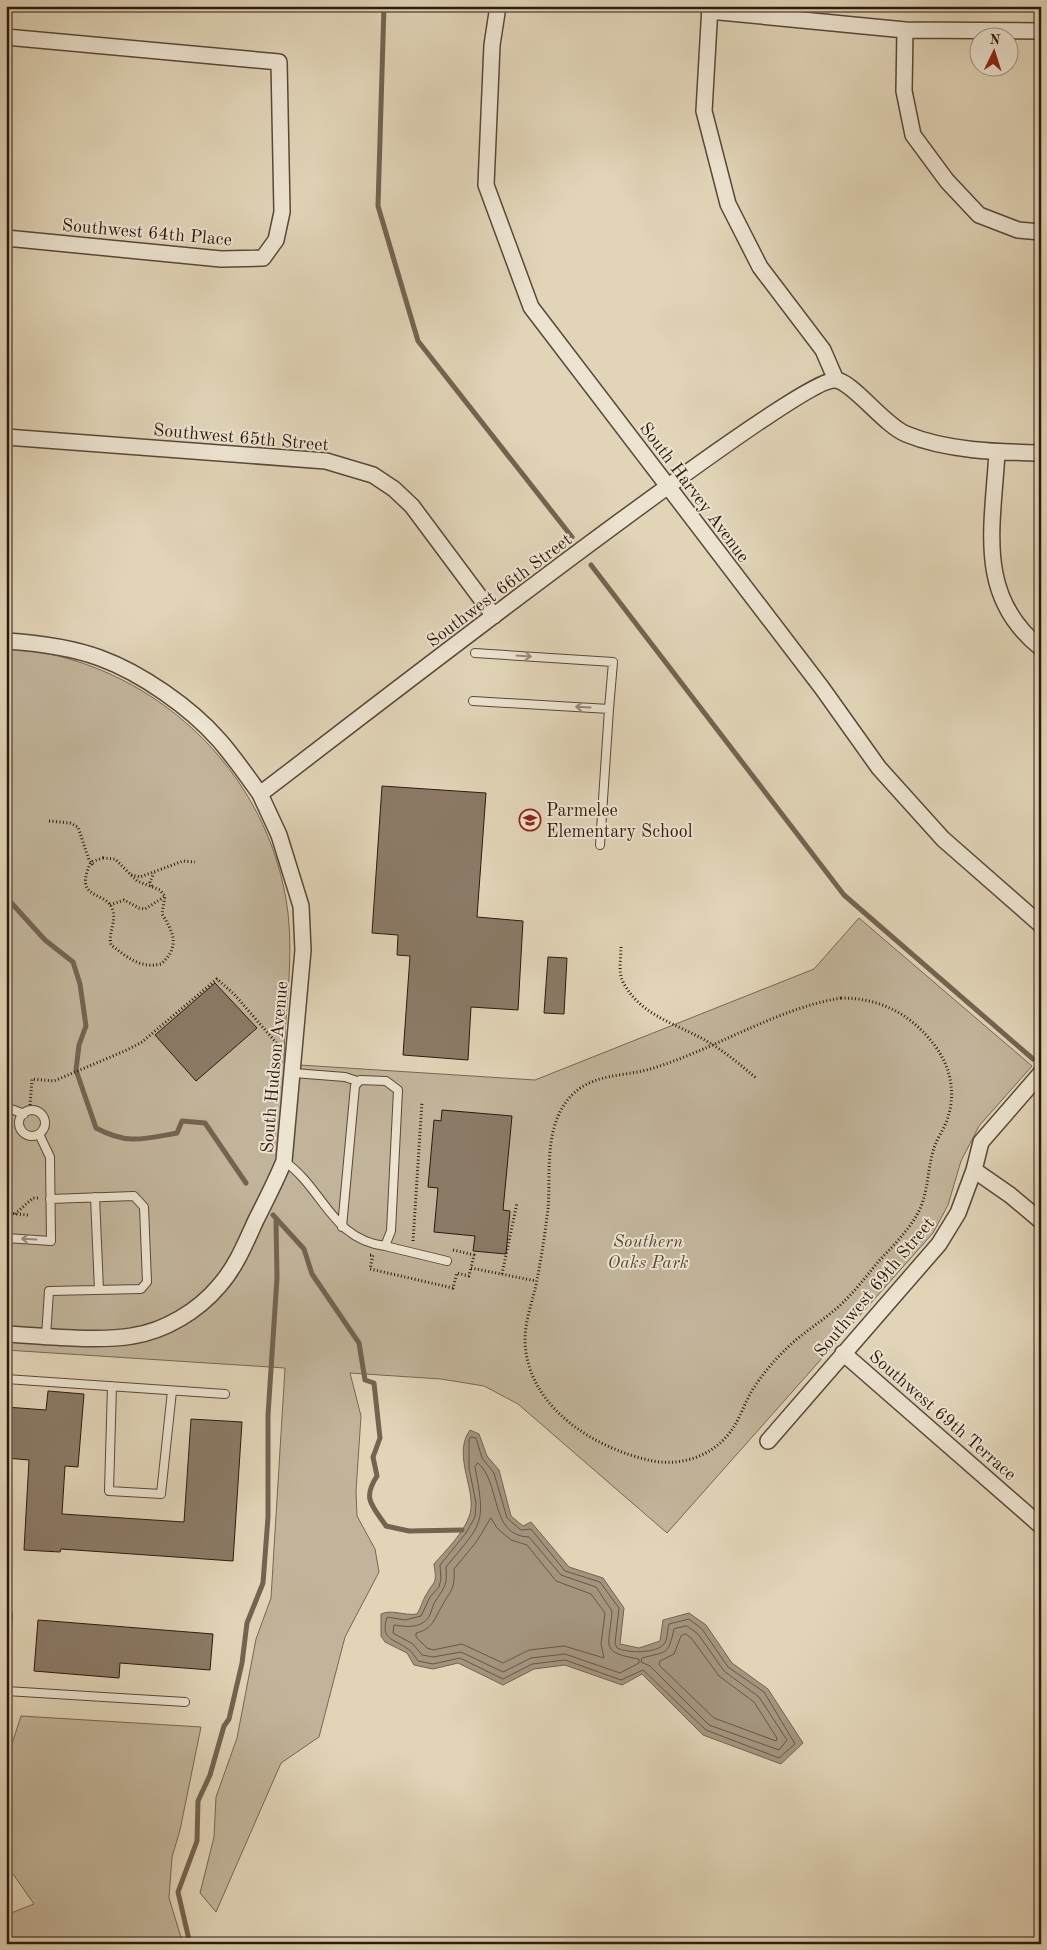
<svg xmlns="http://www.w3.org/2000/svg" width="1047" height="1950" viewBox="0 0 1047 1950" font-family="'Old Standard TT',serif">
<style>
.green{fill:#c2b49a;stroke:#786654}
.water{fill:#a4947e;stroke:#746351}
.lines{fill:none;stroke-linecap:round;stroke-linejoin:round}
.shore{stroke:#685646;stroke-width:1}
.stream{stroke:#746351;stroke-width:5}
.building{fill:#8b7a66;stroke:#2d190e}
.service-casing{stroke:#5a4838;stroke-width:10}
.minor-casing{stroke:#5a4838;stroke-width:18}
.path{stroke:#2d190e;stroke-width:3;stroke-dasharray:1 2.5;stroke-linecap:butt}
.service{stroke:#ece3d0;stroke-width:8}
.minor{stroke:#ece3d0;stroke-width:15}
.oneway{stroke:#968879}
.labels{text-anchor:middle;stroke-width:4;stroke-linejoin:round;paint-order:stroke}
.street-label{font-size:18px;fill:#2d190e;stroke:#ece3d0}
.poi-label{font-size:18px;fill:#2d190e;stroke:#ece3d0;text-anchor:start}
.park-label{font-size:18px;font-style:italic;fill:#5a4838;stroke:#ece3d0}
</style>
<rect width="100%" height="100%" fill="#e1d4b7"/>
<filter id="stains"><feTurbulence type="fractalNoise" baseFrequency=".004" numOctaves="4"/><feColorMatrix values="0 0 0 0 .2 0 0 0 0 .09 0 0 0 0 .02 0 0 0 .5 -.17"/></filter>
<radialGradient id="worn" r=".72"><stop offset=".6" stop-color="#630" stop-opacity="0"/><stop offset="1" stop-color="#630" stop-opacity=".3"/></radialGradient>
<path class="green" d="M6 648C149 657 271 770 288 913 294 964 284 1014 284 1064L535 1080 814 969 859 918 1032 1066 979 1126 961 1161 948 1205 933 1233 667 1533 518 1404 484 1386 441 1379 350 1373 361 1416 356 1491 357 1516 375 1549 379 1572 345 1637 319 1737 281 1763 216 1912 200 1893 214 1837 216 1797 237 1738 256 1639 271 1598 285 1368 6 1350Z
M21 1716 201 1727 180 1830 172 1857 169 1898 183 1944H6V1915L34 1904 6 1864V1762Z"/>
<path class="water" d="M470 1430 479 1434 487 1456 499 1470 511 1516 523 1526 531 1522 569 1567 603 1578 624 1608 620 1644 639 1648 660 1641 663 1620 689 1613 706 1625 732 1663 768 1689 803 1743 781 1764 703 1735 642 1674 622 1685 565 1665 534 1669 503 1685 458 1663 433 1669 414 1665 407 1653 385 1642 381 1636V1614C392 1609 404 1616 417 1614 421 1608 422 1601 426 1595 435 1579 437 1585 434 1564 446 1550 462 1535 469 1517 479 1493 451 1456 470 1430Z"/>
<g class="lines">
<path class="shore" d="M471 1437 476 1438 482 1458 494 1473 507 1518 521 1530 531 1529 565 1571 600 1582 619 1608 615 1643 617 1648C627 1653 656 1654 664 1644 668 1640 667 1630 669 1624L689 1619 702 1629 728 1667 764 1692 795 1744 779 1758 706 1730 643 1670 621 1680 565 1660 532 1664 503 1679 460 1658 433 1664 418 1661C415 1657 412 1651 408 1649 393 1638 380 1640 387 1617L405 1620 421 1616 430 1597 439 1587 441 1579 440 1565 466 1533 475 1517 476 1503 469 1468V1440Z
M478 1463C502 1484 489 1536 529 1537L561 1575 596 1587 612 1611C610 1646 598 1652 639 1659V1663L620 1673 565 1654 531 1658 503 1672 461 1652 433 1657 422 1655 413 1644 393 1633 394 1625C407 1627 422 1629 430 1615 432 1610 433 1604 436 1600 446 1585 447 1585 446 1567 483 1522 486 1525 475 1467Z
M491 1518 497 1528 511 1540 527 1545 556 1581 591 1594 605 1613 601 1644 604 1658 564 1646 529 1650 503 1663 462 1644 433 1650 427 1648 416 1637V1633C433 1629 434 1619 442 1606 451 1589 455 1591 454 1569L477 1541Z
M687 1626 698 1634 724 1671 759 1697 787 1740 779 1750 709 1725 650 1666 641 1662 642 1658C667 1651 668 1656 674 1629Z
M686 1634 692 1639 719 1676 754 1702 777 1738 776 1741 714 1718 659 1665 660 1661 674 1654 681 1636Z"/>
<path class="stream" d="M384 6 378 206 418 341 572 537
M591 565 844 895 1033 1059
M6 897 45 940 73 962 80 984 86 1026 79 1045 76 1070 96 1128C128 1145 143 1139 177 1133L182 1121 205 1123 246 1183
M273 1215 304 1249 312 1274 359 1343 365 1380 374 1383 380 1438 373 1457 377 1476C362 1499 372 1505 386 1526L409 1531 462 1530
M190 1944 178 1892 197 1841 198 1801 210 1775 224 1726 229 1719 242 1663 247 1623 263 1583 268 1517V1415L277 1278 276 1221"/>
</g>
<path class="building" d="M382 786 486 793 477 917 523 921 518 1010 471 1007 468 1060 403 1055 410 956 397 955 398 935 372 933Z
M548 957 567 958 564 1014 544 1013Z
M215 983 257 1028 196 1081 155 1035Z
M442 1110 512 1116 503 1210 510 1211 506 1254 473 1251 475 1236 434 1232 438 1188 428 1187 434 1120 441 1121Z
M48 1391 84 1394 78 1467 65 1466 62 1514 184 1522 191 1419 242 1422 233 1561 61 1549 60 1552 24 1550 29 1460 6 1458V1407L46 1410Z
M38 1620 213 1634 210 1670 120 1663 119 1678 34 1671Z"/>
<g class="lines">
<g class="service-casing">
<path id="service" d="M473 701 609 709 613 662 475 653
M600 845 609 709
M294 1073 345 1077 357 1081
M6 1107 24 1114
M19 1123a13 13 0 1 1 26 0a13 13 0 1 1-26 0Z
M284 1161C324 1189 331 1239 385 1246L391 1231 398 1090 386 1081 360 1080 355 1086 342 1227
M95 1197 99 1290
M6 1238 51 1241 50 1157 39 1134
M385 1246 447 1261
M46 1336 49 1291 141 1289 147 1282 144 1207 134 1196 50 1199
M6 1379 225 1394
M112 1386 109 1491 161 1494 172 1391
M6 1645 8 1615
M6 1691 185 1702"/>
</g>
<g class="minor-casing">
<path id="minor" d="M498 6 492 45 486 185 531 307 822 688 879 768 943 839 1041 925
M710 6 704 111 728 204 760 267 823 350 836 380
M709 11 905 30 1041 31
M905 30 904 91 913 135 947 181 979 215 1018 230 1041 232
M6 37 279 62 282 212 276 240 263 258 221 259 6 238
M6 437 326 461 373 475 394 489 412 506 494 616
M997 452C993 526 975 596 1041 648
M6 641C38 643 70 647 100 658 141 673 190 707 219 740 234 757 247 776 260 794 324 746 799 375 836 380 853 382 884 425 906 434 947 451 997 452 1041 453
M974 1170 1010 1195 1041 1221
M6 1334C42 1336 98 1342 132 1336 165 1331 198 1311 219 1286 236 1267 246 1242 256 1220 266 1200 276 1181 284 1161L303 950 301 906 279 835 260 794
M843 1353 1041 1526
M768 1441 939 1244 958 1213 974 1170 981 1142 1041 1073"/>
</g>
<path class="path" d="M49 821 70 823 78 827 89 860 93 865
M103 858 115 859 137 881 160 890 165 896 162 914C174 933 180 947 161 964 140 969 127 957 111 945 108 933 116 923 113 911 107 889 72 902 91 862Z
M131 875 140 877 183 861 195 862
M152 886 150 882 154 873
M110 905 124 900 139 908 145 909 164 897
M621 947C621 958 618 972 623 982 641 1018 683 1025 713 1045 729 1055 742 1066 756 1078
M841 998C878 998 908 1012 932 1042 950 1064 957 1092 947 1120 944 1129 938 1137 935 1145 927 1167 929 1192 918 1213 908 1231 892 1247 878 1262 865 1278 852 1295 836 1309 818 1324 798 1336 782 1353 772 1363 763 1374 755 1386 747 1397 743 1411 736 1423 720 1453 685 1467 653 1461 594 1449 526 1406 525 1340 525 1321 532 1303 536 1285 541 1260 545 1234 548 1209 551 1171 543 1125 572 1095 594 1073 623 1077 650 1069 712 1051 777 1008 841 998Z
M30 1105 32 1079 54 1081 127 1050 142 1042 217 979 234 994 279 1046
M6 1213 28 1215
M15 1214 33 1198H39
M413 1241 422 1102
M453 1250 474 1255 471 1268 536 1281
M370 1255H373L370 1269 453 1288 457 1273 469 1276 471 1268
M502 1274 517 1203"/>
<use href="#service" class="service"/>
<use href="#minor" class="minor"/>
</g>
<defs><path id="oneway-shaft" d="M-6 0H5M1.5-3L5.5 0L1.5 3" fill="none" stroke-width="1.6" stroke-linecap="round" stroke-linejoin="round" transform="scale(1.25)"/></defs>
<g class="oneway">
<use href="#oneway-shaft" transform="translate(524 656) rotate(4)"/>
<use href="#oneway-shaft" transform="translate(583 707) rotate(-177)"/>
<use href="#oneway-shaft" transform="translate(29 1239) rotate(-177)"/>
</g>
<defs>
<g id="school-ring" transform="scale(1.125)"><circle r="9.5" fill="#ece3d0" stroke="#8f2418" stroke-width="1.5"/><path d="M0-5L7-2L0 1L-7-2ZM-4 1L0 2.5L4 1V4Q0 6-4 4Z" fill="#8f2418"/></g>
</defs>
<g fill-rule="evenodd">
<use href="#school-ring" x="530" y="820"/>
</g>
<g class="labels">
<g class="street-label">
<text transform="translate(147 232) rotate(5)" y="6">Southwest 64th Place</text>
<text transform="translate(241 437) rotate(5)" y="6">Southwest 65th Street</text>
<text transform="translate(695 492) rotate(53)" y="6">South Harvey Avenue</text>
<text transform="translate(499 590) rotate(-37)" y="6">Southwest 66th Street</text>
<text transform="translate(274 1067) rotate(-85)" y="6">South Hudson Avenue</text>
<text transform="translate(874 1287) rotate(-50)" y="6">Southwest 69th Street</text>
<text transform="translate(943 1415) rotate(41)" y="6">Southwest 69th Terrace</text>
</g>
<g class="poi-label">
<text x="546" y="816">Parmelee<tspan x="546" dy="21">Elementary School</tspan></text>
</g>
<g class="park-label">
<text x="648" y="1247">Southern<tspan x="648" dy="21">Oaks Park</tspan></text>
</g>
</g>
<rect width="1047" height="1950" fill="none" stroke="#e1d4b7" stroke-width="25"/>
<rect x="8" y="8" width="1032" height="1935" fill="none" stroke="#2d190e" stroke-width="2.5"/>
<rect x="12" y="12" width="1022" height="1925" fill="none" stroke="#2d190e"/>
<g transform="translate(994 52) rotate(4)"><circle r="24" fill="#ece3d0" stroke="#a09282"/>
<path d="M0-4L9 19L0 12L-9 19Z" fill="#8f2418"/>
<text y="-8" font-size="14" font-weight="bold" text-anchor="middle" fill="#2d190e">N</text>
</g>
<rect width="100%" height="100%" filter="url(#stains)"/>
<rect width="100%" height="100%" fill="url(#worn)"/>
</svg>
